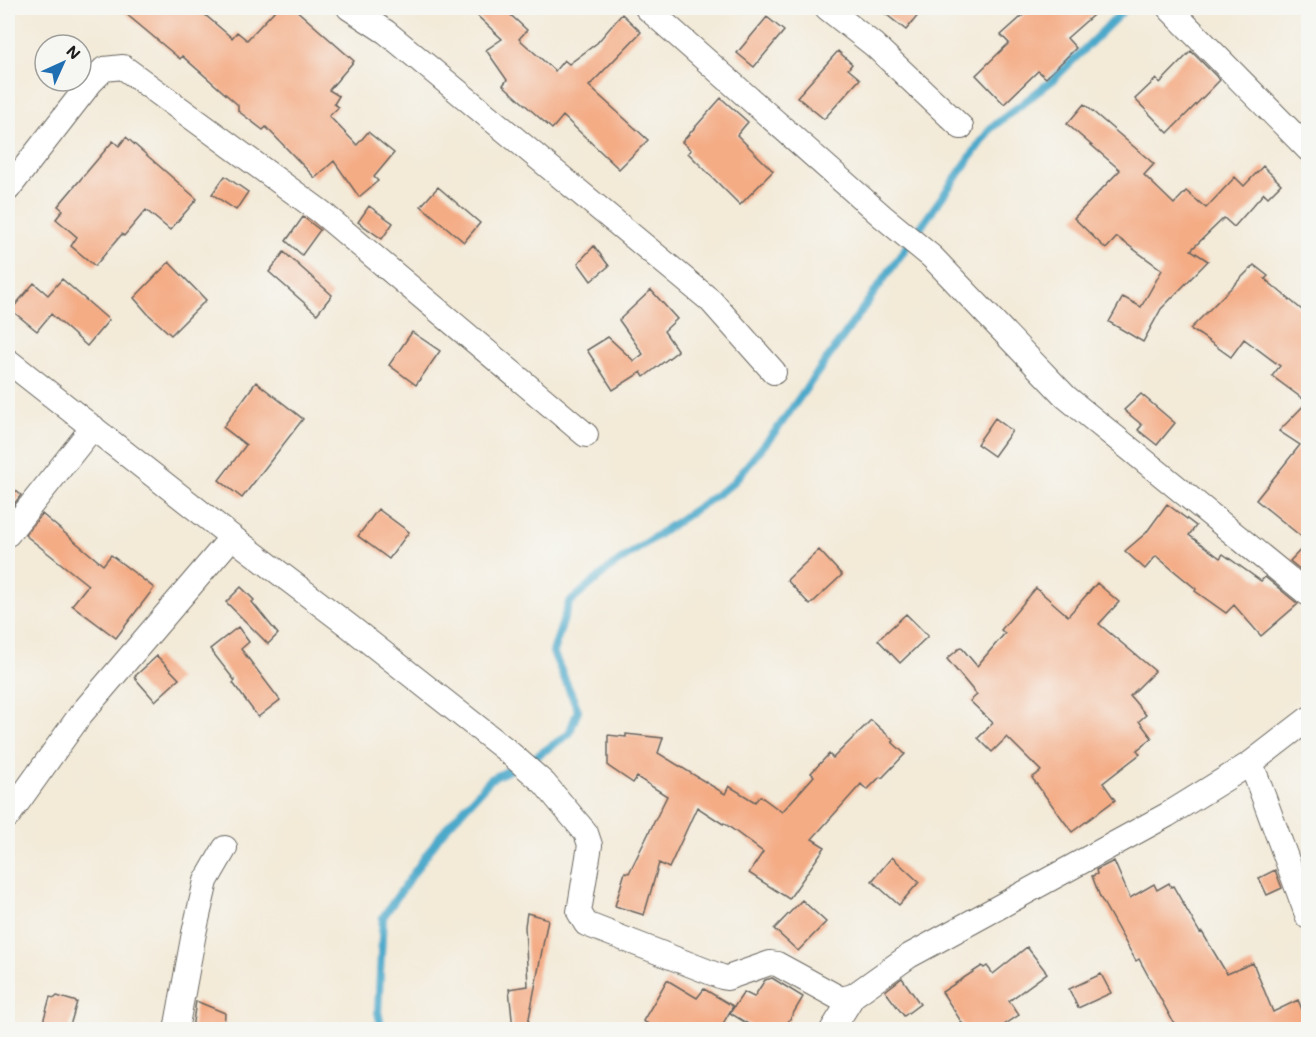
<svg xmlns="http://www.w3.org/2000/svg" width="1316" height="1037" viewBox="0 0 1316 1037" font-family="Mali,sans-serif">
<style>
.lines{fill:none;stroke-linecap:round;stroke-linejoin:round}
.stream{stroke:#4ba9ca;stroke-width:8}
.building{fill:#f4ac85}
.street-casing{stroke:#67645e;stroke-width:26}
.street{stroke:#fff;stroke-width:24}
</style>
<rect width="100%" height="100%" fill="#f6f6f2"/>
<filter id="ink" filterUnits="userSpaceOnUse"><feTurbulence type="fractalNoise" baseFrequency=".0167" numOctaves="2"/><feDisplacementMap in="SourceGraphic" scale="12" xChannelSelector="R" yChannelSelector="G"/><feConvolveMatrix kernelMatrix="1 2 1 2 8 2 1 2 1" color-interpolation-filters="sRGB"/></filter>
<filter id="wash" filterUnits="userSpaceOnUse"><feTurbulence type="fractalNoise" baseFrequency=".008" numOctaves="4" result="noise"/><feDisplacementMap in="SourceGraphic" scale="24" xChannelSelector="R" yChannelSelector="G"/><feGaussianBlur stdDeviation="1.35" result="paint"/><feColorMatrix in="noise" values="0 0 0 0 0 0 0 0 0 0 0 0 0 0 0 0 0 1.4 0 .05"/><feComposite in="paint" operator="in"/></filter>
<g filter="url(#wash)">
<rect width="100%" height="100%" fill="#f3ead8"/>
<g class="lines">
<path class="stream" d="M382 1030 378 1012 383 917 441 834 491 779 534 758 569 734 578 710 553 652 569 603 611 567 732 484 778 428 991 128 1053 80 1126 8"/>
</g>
<g id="blocks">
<path class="building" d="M119 8H197L232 38 237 32 247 40 277 8H294L354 61 329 90 339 96 334 104 339 107 329 116 357 145 368 132 394 153 374 177 378 181 359 197 334 161 315 178 266 127 263 130 238 111V105L182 56 180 59Z
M469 8H503L527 30 519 39 555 71 564 60 569 64 597 43 622 14 641 32 589 86 648 140 619 169 563 116 552 129 503 85 507 80 486 50 502 39Z
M878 8H924L906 30Z
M1031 8H1101L1067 38 1076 48 1046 78 1038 71 1004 104 976 75 1009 43 1001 35Z
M767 17 784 31 754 67 737 53Z
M838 51 852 64 848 69 860 79 824 119 797 97Z
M1191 51 1220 80 1168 133 1135 99 1156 79 1160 83Z
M721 98 748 122 737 135 773 171 740 205 688 153 691 150 682 142Z
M1084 104 1154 164 1144 175 1174 204 1186 191 1206 208 1235 177 1244 186 1263 166 1281 184 1268 197 1264 193 1234 227 1224 218 1191 250 1208 261 1161 309 1143 342 1109 322 1123 297 1141 307 1162 270 1117 237 1106 249 1074 218 1120 170 1067 124Z
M126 137 197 199 170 230 146 210 124 236 122 234 95 266 71 246 77 237 56 219 63 210 58 206 113 141 119 146Z
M225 176 248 192 236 210 212 194Z
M438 187 480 223 464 242 421 206Z
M369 206 393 223 382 239 358 222Z
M303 217 320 230 302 255 286 241Z
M594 246 609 266 591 281 578 263Z
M284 252 332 295 317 314 269 272Z
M169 262 206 300 171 335 148 314 134 298Z
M1254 265 1268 276 1265 279 1308 315V576L1290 561 1308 542 1256 500 1300 445 1279 431 1307 402 1272 376 1280 366 1244 339 1231 357 1200 335 1190 329Z
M62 279 109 320 87 346 51 314 37 331 11 310 34 283 48 295Z
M651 290 677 319 664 331 678 351 644 377 641 372 613 390 587 350 608 337 634 361 643 354 619 320Z
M412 332 440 351 416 385 389 365Z
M256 382 303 419 242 498 219 480 246 445 223 427Z
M1141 394 1175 423 1157 445 1138 430 1142 425 1124 410Z
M995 418 1012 431 994 456 977 444Z
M8 484 21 495 8 512Z
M1167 504 1196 526 1189 535 1220 558 1223 554 1261 581 1265 577 1298 604 1261 636 1234 605 1226 613 1195 591 1196 589 1156 556 1145 569 1125 551 1146 533Z
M378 509 409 532 389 559 358 536Z
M42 514 103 565 111 555 154 588 116 638 72 605 88 585 25 535Z
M819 550 842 575 810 605 787 580Z
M1097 583 1119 602 1099 624 1155 671 1130 696 1146 715 1139 721 1152 738 1137 750 1140 754 1103 783 1115 800 1072 832 1032 778 1041 771 1007 737 992 752 978 738 993 723 970 701 977 695 947 659 961 647 977 666 1005 633 1001 630 1036 588 1068 616Z
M241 587 254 600 252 602 278 634 268 644 226 602Z
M906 614 928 636 900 663 878 640Z
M238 627 249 642 241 649 280 700 258 717 233 683 235 681 210 649Z
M157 656 179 679 155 701 134 677Z
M871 720 894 741 892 742 905 754 882 778 880 777 867 790 861 784 812 839 825 847 789 899 749 873 763 852 724 823 723 824 697 807 669 868 659 863 644 915 615 906 625 872 629 873 667 796 637 777 633 783 608 766V735L626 737V734L663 738 658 753 725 794 729 786 755 802 760 796 782 812 814 776 811 773 829 754 833 758Z
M892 857 919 882 899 905 872 881Z
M1114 861 1130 898 1154 884 1157 890 1169 883 1171 887 1173 886 1200 933 1202 932 1227 974 1253 963 1273 1012 1298 1000 1308 1024V1029H1177L1139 959 1136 961 1100 897 1092 876 1097 874 1096 870Z
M1275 870 1282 888 1267 895 1259 878Z
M802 900 826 922 798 951 774 929Z
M527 913 548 919 527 1029H513L509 989 528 986 525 926Z
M1027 947 1047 973 1009 1001 1019 1015 998 1029H966L942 992 982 966 984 968 987 966 993 974Z
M1101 974 1111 993 1078 1008 1069 989Z
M772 978 803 997 784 1029H756L730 1013 744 992 754 997 765 980Z
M902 978 920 1004 904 1016 885 991Z
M667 980 697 998 704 989 733 1006 720 1029H657L643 1021Z
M57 996 77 1002 69 1029H41L50 997 55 998Z
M196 1001 225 1013 224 1029H192Z"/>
</g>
</g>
<g filter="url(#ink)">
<use href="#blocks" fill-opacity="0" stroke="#67645e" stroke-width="1.5"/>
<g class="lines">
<g class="street-casing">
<path id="street" d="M349 8 386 32 711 301 774 372
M647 8 882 216 932 257 1066 397 1308 594
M827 8 874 45 961 127
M1169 8 1308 149
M8 189 91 82 104 69 123 67 321 212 586 435
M8 361 232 537 349 626 505 749 544 783 586 833 590 845 579 912 586 924 722 977 727 978 770 963 777 964 841 999 853 996 909 956 933 943 1167 815 1251 763 1308 719
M8 534 93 427
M1251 763 1308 917
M8 816 81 714 232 537
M176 1030 194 933 206 881 225 848
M832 1030 853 996"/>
</g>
<use href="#street" class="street"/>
</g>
</g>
<rect width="1316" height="1037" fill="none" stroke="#f6f6f2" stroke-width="30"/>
<g transform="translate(63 63) rotate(45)"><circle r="28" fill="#f6f6f2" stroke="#9f9f9c" stroke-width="1.5"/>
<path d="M0-4.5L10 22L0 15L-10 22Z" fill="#1f6fb2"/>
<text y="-9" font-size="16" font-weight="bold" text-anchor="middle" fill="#1c1c1c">N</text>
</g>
</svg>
